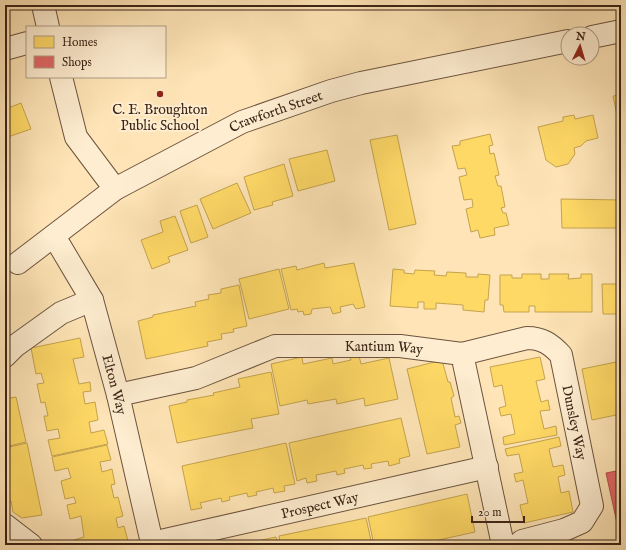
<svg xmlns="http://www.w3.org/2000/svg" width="626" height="550" viewBox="0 0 626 550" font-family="'IM FELL English',serif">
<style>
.homes{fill:#ffd966;stroke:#c4a34e}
.shops{fill:#e06666;stroke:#af524e}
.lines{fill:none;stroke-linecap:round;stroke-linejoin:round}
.minor-casing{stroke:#6c543f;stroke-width:24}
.minor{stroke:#feedd0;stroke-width:22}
.poi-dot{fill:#8f2418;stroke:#feedd0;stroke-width:1.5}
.labels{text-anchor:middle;stroke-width:4;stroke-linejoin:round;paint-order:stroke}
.poi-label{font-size:14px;fill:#3c2417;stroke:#feedd0}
.street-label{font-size:14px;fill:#3c2417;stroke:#feedd0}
</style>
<rect width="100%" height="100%" fill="#fee4b6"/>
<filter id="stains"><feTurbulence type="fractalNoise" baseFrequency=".005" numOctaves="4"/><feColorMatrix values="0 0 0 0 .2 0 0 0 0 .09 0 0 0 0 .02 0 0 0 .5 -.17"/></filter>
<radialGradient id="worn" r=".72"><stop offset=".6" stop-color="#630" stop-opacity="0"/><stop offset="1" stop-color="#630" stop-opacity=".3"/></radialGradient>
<path class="homes" d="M618 88H621V114L617 115 613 96 620 95Z
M5 98 8 108 21 103 31 129 5 138Z
M574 115 575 119 593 115 598 138 586 141 581 146 574 148 575 154 568 164 556 167 546 160 538 127 563 121V117Z
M490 134 493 145 489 146 490 154 494 153 499 175 495 176 498 186H501L505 207 501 208 503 213H506L509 225 494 228 495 235 480 238 478 230 471 232 466 209 473 207 472 199 464 200 459 177 467 175 465 168 458 169 452 146 460 145V141Z
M397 135 416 224 389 230 370 140Z
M327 150 335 181 298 191 289 159Z
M284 164 293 196 272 202 273 205 254 210 244 177Z
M237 183 251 213 213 229 200 199Z
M561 199 621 200V228H562Z
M197 205 208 237 191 243 180 211Z
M175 216 188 250 168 257 170 262 152 269 141 240 163 232 160 221Z
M324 263 325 268 354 263 365 307 356 309 353 304 340 307 341 312 333 314 330 307 312 309 311 314 304 315 303 311 298 312 297 309 291 310 281 269 296 266 297 270Z
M279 269 289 309 249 319 239 279Z
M393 269 404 270V273L414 274 415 270 435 271 434 275 446 276 447 272 466 273V277H478V274L490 275 488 300H485L484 312 463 310V305L436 303V309H424V302H418V308L390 306Z
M522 274H541V279H549V274H569L568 279 581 278V274H592V312H535V306H529V312H504L503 305H500V275H512V278H522Z
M602 284H621V314H603Z
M239 285 247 326 233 329 234 332 221 334 222 339 207 342 208 346 146 359 138 321 153 317V315L196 306 195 302 209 299 208 295 221 293V289Z
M80 338 84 357 73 359 79 384 90 382 91 391 83 392 85 404 95 402 98 420 89 422 91 433 104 430 108 444 52 456 48 440 60 438 58 429 47 431 44 416H48L45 402 41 403 37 384 44 383 41 373 36 374 31 348Z
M359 356 361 364 389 358 398 399 365 406 364 398 337 404 336 399 308 404 307 400 280 406 271 364 302 357 303 364 332 358 333 364 351 360 350 358Z
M540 357 545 379 536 381 541 402 548 400 550 410 540 411 544 429 556 426 557 435 504 445 503 437 515 434 511 414 501 416 499 408 506 406 502 385 494 387 490 367Z
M442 360 448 382H450L454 396 451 398 455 417 459 416 461 423 455 425 460 447 427 454 407 369Z
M621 361V414L592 420 582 369Z
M271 372 279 414 251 419 253 428 177 443 169 406 187 402V400L214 395 213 393 240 387 238 379Z
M16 397 26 442 5 447V399Z
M401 418 410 456 399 459 400 463 389 466 388 461 371 464 372 468 364 469 363 465 344 469 345 473 337 475 336 471 316 475 317 481 307 483 306 478 297 481 289 443Z
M559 437 561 446 549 449 553 467 563 465 565 475 558 477 561 493 569 491 573 512 524 523 520 505 528 503 523 480 516 482 514 474 523 472 519 454 507 456 505 449Z
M27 443 42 515 22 518 13 512 11 501 5 503V448Z
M286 443 295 484 284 486 285 491 274 493 273 488 256 492 257 495 248 497 247 493 229 497 230 500 222 502 221 498 200 503 202 508 191 510 182 466Z
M107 445 111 460 100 462 102 472 112 469 115 484 111 485 114 498 118 497 123 516 116 518 118 528 124 526 129 545H75L74 540 84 537 81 516 70 519 67 505 76 503 74 497 65 499 61 481 71 478 68 468 55 471 52 457Z
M467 494 475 532 416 545H374L368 517Z
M366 518 372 545H280L279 536Z
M276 537 278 545H238Z"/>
<path class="shops" d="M621 470V523H617L606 473Z"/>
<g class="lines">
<g class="minor-casing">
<g id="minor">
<path d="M43 5 48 27"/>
<path d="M592 37 621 31"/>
<path d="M5 49 27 43"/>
<path d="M61 77 76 137 115 189"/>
<path id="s1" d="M54 236 92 300 118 395 152 543 151 545"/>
<path id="s2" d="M18 263 115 189 242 122 331 91 361 83 568 41"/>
<path id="s3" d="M462 354 527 338C542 338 551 344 561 355L592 506 582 522 564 530 522 541 517 545"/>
<path d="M5 356 15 346 61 313 92 300"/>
<path id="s4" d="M118 395 196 378 275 346H400L462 354 503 545"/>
<path d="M5 525 31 545"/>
<path id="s5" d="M152 543 487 467"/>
</g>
</g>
<use href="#minor" class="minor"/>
</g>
<circle class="poi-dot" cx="160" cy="94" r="4"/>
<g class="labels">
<g class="poi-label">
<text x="160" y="114">C. E. Broughton<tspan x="160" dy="16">Public School</tspan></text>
</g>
<g class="street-label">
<text dy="5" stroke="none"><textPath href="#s2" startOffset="301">Crawforth Street</textPath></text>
<text dy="5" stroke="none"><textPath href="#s4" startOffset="274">Kantium Way</textPath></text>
<text dy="5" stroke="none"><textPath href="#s1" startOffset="162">Elton Way</textPath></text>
<text dy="5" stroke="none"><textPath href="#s3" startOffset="175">Dunsley Way</textPath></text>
<text dy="5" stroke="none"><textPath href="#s5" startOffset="172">Prospect Way</textPath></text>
</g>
</g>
<rect width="626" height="550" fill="none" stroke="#fee4b6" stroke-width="20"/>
<rect x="6" y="6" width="614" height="538" fill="none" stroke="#3c2417" stroke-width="2"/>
<rect x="10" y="10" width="606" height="530" fill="none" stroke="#3c2417"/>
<rect x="26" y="26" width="140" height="52" fill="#feedd0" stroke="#b09d86"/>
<rect x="34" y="36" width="20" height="12" fill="#ffd966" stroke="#b09d86"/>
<text x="62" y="46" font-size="12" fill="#3c2417">Homes</text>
<rect x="34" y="56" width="20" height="12" fill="#e06666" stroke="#b09d86"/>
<text x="62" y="66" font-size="12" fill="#3c2417">Shops</text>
<g transform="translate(580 46) rotate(5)"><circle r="19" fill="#feedd0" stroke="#b09d86"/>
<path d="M0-3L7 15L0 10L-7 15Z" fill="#8f2418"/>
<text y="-6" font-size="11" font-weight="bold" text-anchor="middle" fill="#3c2417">N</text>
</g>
<path d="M472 516v6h52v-6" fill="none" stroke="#3c2417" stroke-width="2"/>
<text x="478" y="516" font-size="12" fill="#3c2417" stroke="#feedd0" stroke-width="3" paint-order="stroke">20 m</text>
<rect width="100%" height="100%" filter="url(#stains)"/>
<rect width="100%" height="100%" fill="url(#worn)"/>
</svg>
